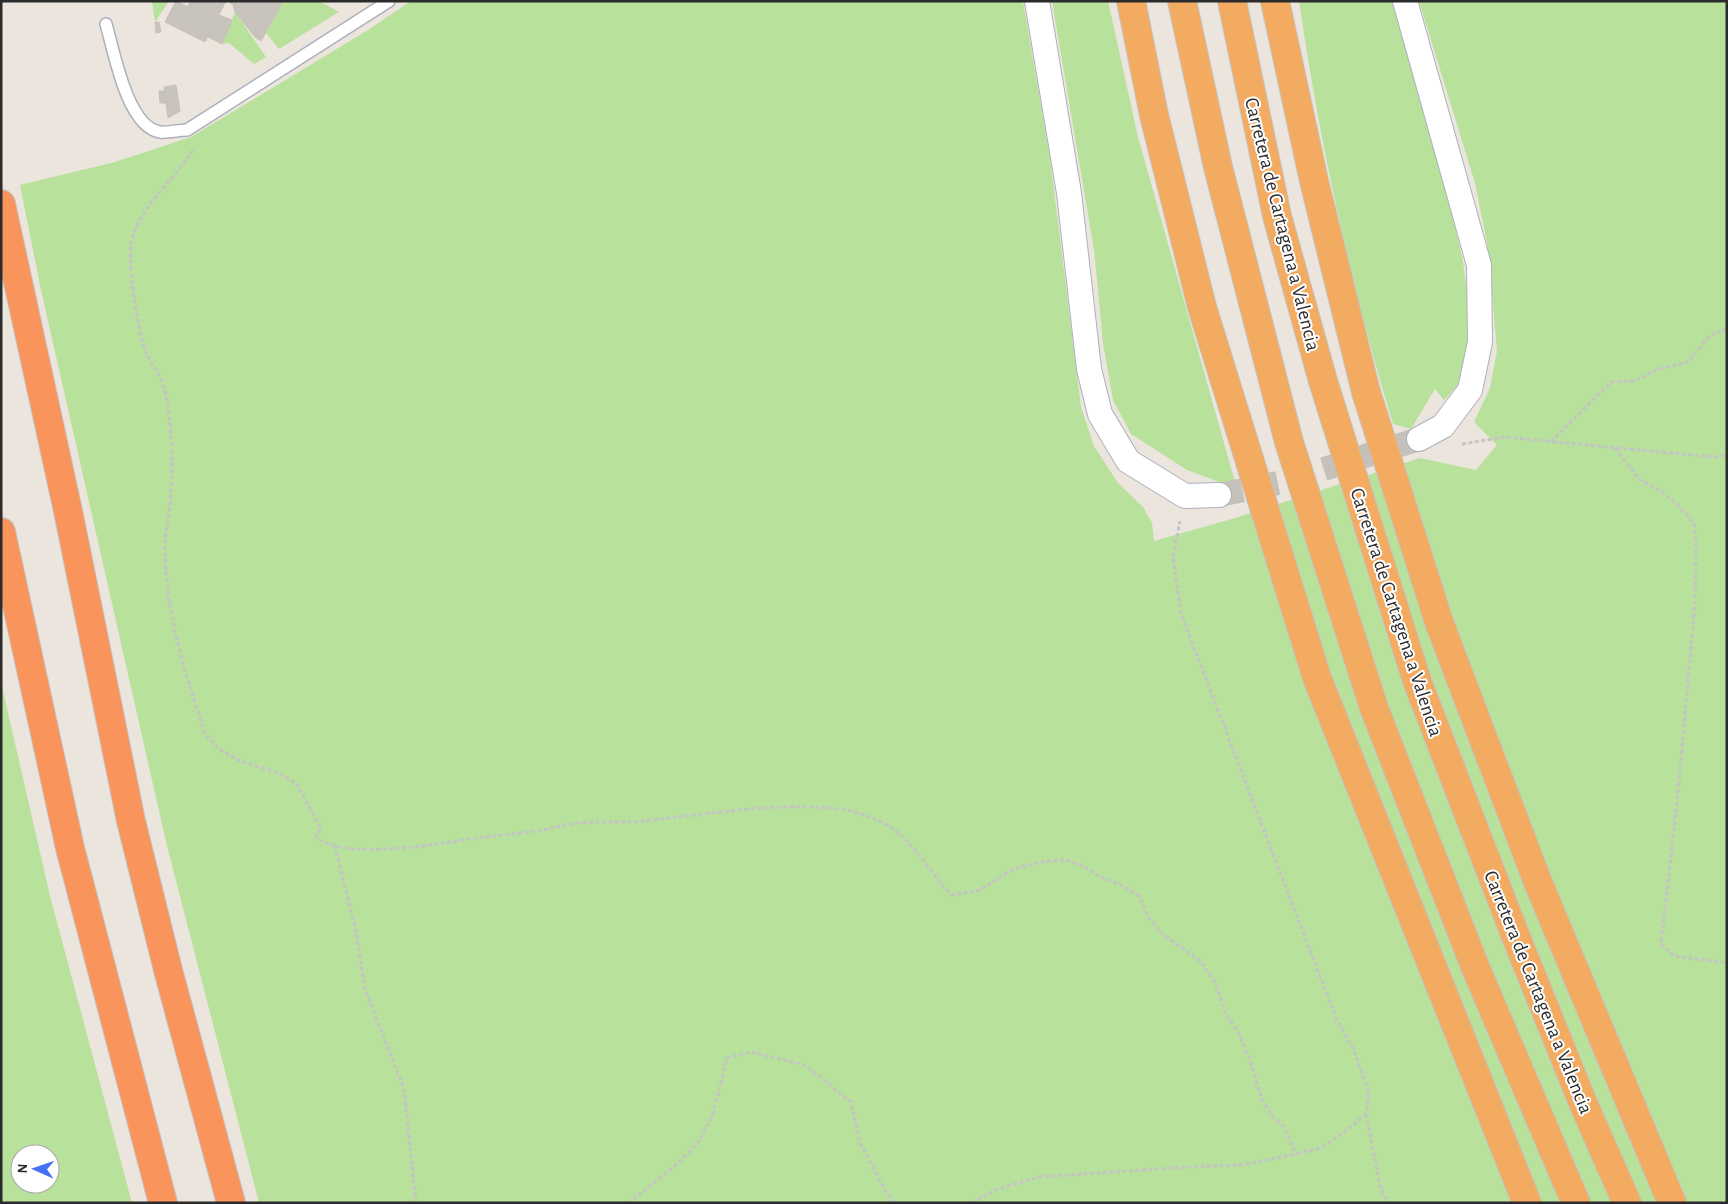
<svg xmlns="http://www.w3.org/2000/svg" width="1728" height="1204" viewBox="0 0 1728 1204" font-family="'Alegreya Sans',sans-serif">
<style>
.green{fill:#b8e19c;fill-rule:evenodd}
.building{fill:#c8c3bc;stroke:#c7c0b7}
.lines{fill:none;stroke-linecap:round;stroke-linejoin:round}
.minor-tunnel{stroke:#c5c0b9;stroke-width:24;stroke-dasharray:24 12;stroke-linecap:butt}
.service-casing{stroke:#adb1bb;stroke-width:14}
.minor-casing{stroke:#adb1bb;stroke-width:26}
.trunk-casing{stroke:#c4c4c4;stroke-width:30}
.motorway-casing{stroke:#c4c4c4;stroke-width:30}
.path{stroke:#c4c4c4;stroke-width:3;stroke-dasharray:4 2.5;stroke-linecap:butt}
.service{stroke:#fff;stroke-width:11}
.minor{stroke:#fff;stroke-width:24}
.trunk{stroke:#f2ab60;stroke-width:28}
.motorway{stroke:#f8945c;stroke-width:28}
.labels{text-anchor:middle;stroke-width:4;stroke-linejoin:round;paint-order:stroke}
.street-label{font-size:20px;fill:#2b2b2b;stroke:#fff}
</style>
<rect width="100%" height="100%" fill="#ece5dd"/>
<path class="green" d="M152 1H169L155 22Z
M283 1H319L339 12 279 49 266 33Z
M411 1H1023L1050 158 1081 407 1094 446 1118 483 1143 507 1152 523 1154 541 1235 518 1420 458 1476 470 1497 445 1474 422 1490 388 1497 351 1488 248 1475 183 1419 1H1727V1203H259L166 842 41 290 20 185 115 162 191 137 368 30Z
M1052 1H1108L1138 137 1235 482 1222 483 1187 470 1131 434 1113 400 1103 343 1094 250Z
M1299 1H1392L1443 176 1463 261 1470 317 1465 360 1457 386 1444 400 1435 389 1411 429 1393 424C1351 286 1320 145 1299 1Z
M235 12 266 57 254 64 229 43 222 44Z
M1 682 50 896 132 1203H1ZM20 1154H50V1184H20Z"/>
<path class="building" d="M176 1 188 7 190 1H226L205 42 165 22Z
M231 1H259L252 14 230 3Z
M259 1H275L255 37 235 12 233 5 252 14Z
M275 1H283L261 41 255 37Z
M219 15 232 20 222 44 208 37Z
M155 22H159L161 32 156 33Z
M176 85 180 111 168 118 164 87Z
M159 91H164L166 103H160Z"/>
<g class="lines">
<path class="minor-tunnel" d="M1219 495 1283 482 1419 439"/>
<g class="service-casing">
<path id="service" d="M106 24C114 51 127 127 160 132 168 133 179 130 187 130L389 1"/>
</g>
<g class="minor-casing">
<path id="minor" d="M1037 1 1069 193 1089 369 1100 414 1128 461 1185 496 1219 495
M1405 1 1479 265 1480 342 1470 390 1443 426 1419 439"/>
</g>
<g class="trunk-casing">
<path id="trunk" d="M1131 1 1154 115 1202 307 1317 678 1527 1203
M1182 1 1218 167 1289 442 1374 708 1476 969 1576 1203
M1232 1 1277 216 1323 381 1417 681 1516 937 1583 1103 1627 1203
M1275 1 1314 181 1366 392 1439 622 1537 880 1672 1203"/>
</g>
<g class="motorway-casing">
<path id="motorway" d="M1 204 68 511 131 821 168 970 231 1203
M1 532 70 848 163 1203"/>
</g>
<path class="path" d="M193 150C174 180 141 205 132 240 126 261 138 330 146 352 150 362 158 371 162 382 173 414 173 471 170 505 169 517 166 528 165 539 163 606 185 672 205 734L219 749 240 761 276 772 296 783 321 828 316 837C345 861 435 844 471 839 496 835 521 834 546 829 557 827 568 824 579 823 601 821 622 823 643 821 703 815 810 796 865 815 912 831 920 863 952 895L980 890 1013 869 1046 861 1066 860 1083 866 1100 877 1121 885 1139 896 1150 920 1163 934 1199 960 1215 982 1226 1014 1238 1032 1249 1057 1262 1100 1273 1117 1284 1127 1296 1154
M1551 442 1611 382 1635 381 1656 370 1688 362 1710 335 1727 329
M1462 444 1505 437 1713 457 1727 455
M1615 448 1640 480 1660 490 1679 506 1694 523 1696 544 1695 604 1677 803 1661 944 1674 956 1727 963
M335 846 355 926 365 989 404 1089 416 1203
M1366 1114 1381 1190 1390 1203
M628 1203C647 1188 684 1161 698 1142 715 1117 720 1087 727 1058L751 1052 805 1065 851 1102 860 1143 886 1192 895 1203
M972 1203 995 1190 1039 1177 1187 1167 1242 1165 1296 1154 1320 1148 1342 1134 1366 1114 1369 1092 1354 1051 1336 1018 1181 614 1173 557 1180 521"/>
<use href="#service" class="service"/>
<use href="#minor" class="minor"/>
<use href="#trunk" class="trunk"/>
<use href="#motorway" class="motorway"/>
</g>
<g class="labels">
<g class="street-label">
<text transform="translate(1283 224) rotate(76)" y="7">Carretera de Cartagena a Valencia</text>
<text transform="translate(1397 612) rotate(72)" y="7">Carretera de Cartagena a Valencia</text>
<text transform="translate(1539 992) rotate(68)" y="7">Carretera de Cartagena a Valencia</text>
</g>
</g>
<rect width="1728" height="1204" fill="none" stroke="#2b2b2b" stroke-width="5"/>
<g transform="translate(35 1169) rotate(272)"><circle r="24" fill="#ffffff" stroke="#aaaaaa"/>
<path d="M0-4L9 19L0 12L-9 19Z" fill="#4371f3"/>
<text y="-8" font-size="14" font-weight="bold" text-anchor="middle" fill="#2b2b2b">N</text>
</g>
</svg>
